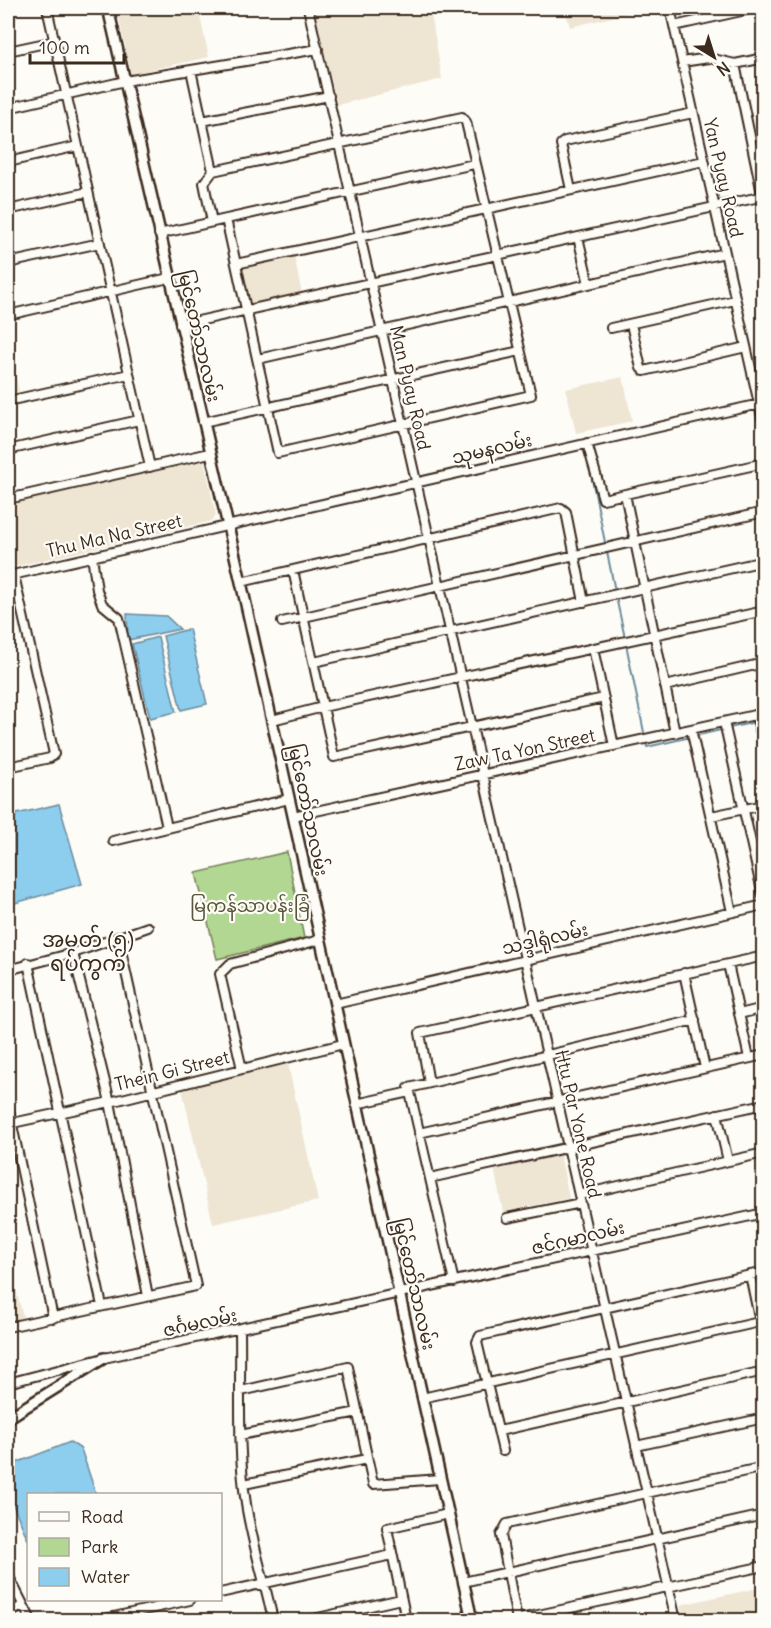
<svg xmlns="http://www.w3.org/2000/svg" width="771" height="1628" viewBox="0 0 771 1628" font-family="Delius,'Noto Sans Myanmar',sans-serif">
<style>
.built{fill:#eee5d3}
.green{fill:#b2d792;stroke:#768058;stroke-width:1.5}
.water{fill:#8dcdee;stroke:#6c8c9b;stroke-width:1.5}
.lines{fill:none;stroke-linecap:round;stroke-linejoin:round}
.stream{stroke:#6c8c9b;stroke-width:2}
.minor-casing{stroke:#3b2a1e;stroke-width:12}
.major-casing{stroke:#3b2a1e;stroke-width:14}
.minor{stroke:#fdfcf7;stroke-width:8}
.major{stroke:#fdfcf7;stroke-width:9}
.labels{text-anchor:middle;stroke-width:4.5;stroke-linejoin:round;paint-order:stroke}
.street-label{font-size:18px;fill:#3b2a1e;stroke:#fdfcf7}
.park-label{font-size:18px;fill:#59553b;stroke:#fdfcf7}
.quarter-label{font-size:21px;fill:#3b2a1e;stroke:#fdfcf7}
</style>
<rect width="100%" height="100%" fill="#fdfcf7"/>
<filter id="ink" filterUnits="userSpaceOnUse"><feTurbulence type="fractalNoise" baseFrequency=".0167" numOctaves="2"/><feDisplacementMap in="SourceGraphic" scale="12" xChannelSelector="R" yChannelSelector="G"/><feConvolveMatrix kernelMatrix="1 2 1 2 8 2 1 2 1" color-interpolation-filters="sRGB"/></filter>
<g filter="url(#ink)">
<path class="built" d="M117 8H198L209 57 131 74Z
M314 8H430L442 79 337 105Z
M565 8H651L570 27Z
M294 255 302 294 250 306 241 266Z
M8 342 19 391 8 394Z
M623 377 632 421 576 433 566 389Z
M204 460 216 515 212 521 8 568V504Z
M288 1064 318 1201 213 1224 182 1089Z
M560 1154 569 1198 503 1212 494 1168Z
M8 1259 24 1320 8 1325Z
M763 1587V1620H684L680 1605Z"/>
<path class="green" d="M287 852 304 938 217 959 196 873Z"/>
<path class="water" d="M127 614 166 616 180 629 128 640Z
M189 629 207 704 181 710 163 636Z
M158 637 176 712 150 718 132 644Z
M59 804 82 884 8 905V816Z
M70 1442 81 1449 96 1494H28V1540L8 1493V1466Z"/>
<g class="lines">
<path class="stream" d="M592 479 615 591
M616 597 625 638
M626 644 647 747 764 720"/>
<g class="minor-casing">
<path id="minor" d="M47 8 150 467
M308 8 676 1620
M670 8 764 426
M674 26 755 8
M8 51 55 41
M682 62 709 58 735 64 764 58
M735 64 764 203
M191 70 213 171
M8 108 125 81 318 49
M202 121 329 96
M8 162 78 146
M571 190 561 144 565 141 693 113
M8 210 88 192
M212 222 204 183 213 171 462 117 466 122 531 395 278 453 226 219
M159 234 474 164
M578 237 589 284
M8 263 100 243
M236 264 704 161
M8 315 169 278
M631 324 641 368 644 371 746 347
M180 325 764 196
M611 328 735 300
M258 359 725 253
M8 401 129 374
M203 422 520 351
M587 443 603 499 764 463
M8 450 139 420
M625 494 675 733
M8 499 210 453
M92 556 97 590 102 604 119 618 167 827
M293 570 334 757 604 698
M8 576 764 403
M241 582 561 508 566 512 584 602
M282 622 764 512
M593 648 614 746
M314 662 764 561
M665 686 764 663
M756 715 764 744
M272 720 323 707 764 611
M724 722 764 900
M691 729 732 912
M8 767 50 758 54 754 14 575
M293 816 764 713
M711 816 764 805
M113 841 289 799
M73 953 110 1102 148 1296
M28 963 102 1306
M728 964 749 1058
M8 970 73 953 148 927
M684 973 705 1068
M335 1004 764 905
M739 1014 764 1008
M242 1069 220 974 230 964 319 940
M429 1083 420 1033 764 956
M356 1104 410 1092
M761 1105 764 1114
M8 1106 53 1318
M717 1114 728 1161
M8 1124 110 1102 343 1044
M419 1133 764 1055
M430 1178 764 1104
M579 1195 764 1153
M507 1218 581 1203
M750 1275 760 1322
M454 1282 409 1088 695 1020
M8 1327 196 1286 118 937
M240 1330C241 1388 237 1447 246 1504 252 1543 265 1582 273 1620
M8 1383 104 1358 764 1213
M241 1391 348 1367 373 1484 440 1479
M422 1398 764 1321
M499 1431 764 1371
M240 1435 358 1412
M636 1446 764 1418
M503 1451 477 1342 480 1336 764 1272
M244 1484 367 1459
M8 1575 31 1620
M463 1582 764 1515
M220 1593 392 1555
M8 1614 22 1606
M100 1620 190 1600
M309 1620 401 1599
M406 1620 387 1528 448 1514
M515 1620 764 1566
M517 1620 501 1535 507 1524 764 1467"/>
</g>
<g class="major-casing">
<path id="major" d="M108 8 241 582 472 1620
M8 1418 104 1358"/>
</g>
<use href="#minor" class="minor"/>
<use href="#major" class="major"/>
</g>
</g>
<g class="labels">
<g class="street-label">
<text transform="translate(723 178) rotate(77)" y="6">Yan Pyay Road</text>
<text transform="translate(199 336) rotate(77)" y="6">မြင်တော်သာလမ်း</text>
<text transform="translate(410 388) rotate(77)" y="6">Man Pyay Road</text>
<text transform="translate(492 449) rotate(-13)" y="6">သုမနလမ်း</text>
<text transform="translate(114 536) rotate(-13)" y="6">Thu Ma Na Street</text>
<text transform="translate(525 750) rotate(-12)" y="6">Zaw Ta Yon Street</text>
<text transform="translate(308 810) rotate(78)" y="6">မြင်တော်သာလမ်း</text>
<text transform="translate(545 939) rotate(-13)" y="6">သဒ္ဒါရုံလမ်း</text>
<text transform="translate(172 1071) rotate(-14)" y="6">Thein Gi Street</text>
<text transform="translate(578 1124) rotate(77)" y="6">Htu Par Yone Road</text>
<text transform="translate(578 1238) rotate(-13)" y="6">ဇင်ဂမာလမ်း</text>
<text transform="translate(414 1284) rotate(77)" y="6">မြင်တော်သာလမ်း</text>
<text transform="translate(200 1323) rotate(-12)" y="6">ဇင်္ဂမလမ်း</text>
</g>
<g class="park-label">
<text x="250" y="912">မြကန်သာပန်းခြံ</text>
</g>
<g class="quarter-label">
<text x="88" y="947">အမှတ် (၅)<tspan x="88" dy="24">ရပ်ကွက်</tspan></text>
</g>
</g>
<rect width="771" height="1628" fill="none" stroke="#fdfcf7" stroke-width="30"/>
<rect x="15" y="15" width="741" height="1598" fill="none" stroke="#3b2a1e" stroke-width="2" filter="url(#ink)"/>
<rect x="27" y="1493" width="195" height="108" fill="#fdfcf7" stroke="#afa8a0" stroke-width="1.5"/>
<rect x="39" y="1512" width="30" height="9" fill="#fdfcf7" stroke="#afa8a0" stroke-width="1.5"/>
<text x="81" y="1523" font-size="18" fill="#3b2a1e">Road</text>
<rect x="39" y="1538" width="30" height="18" fill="#b2d792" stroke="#afa8a0" stroke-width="1.5"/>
<text x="81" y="1553" font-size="18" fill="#3b2a1e">Park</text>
<rect x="39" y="1568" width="30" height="18" fill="#8dcdee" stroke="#afa8a0" stroke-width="1.5"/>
<text x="81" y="1583" font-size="18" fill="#3b2a1e">Water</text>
<g transform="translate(714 57) rotate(142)" stroke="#fdfcf7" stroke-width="4.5" paint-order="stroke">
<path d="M0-4.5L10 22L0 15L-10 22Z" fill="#3b2a1e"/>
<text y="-9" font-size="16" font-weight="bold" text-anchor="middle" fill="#3b2a1e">N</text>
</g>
<path d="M30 54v9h94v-9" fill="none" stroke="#3b2a1e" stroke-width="3"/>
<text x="39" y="54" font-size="18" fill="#3b2a1e" stroke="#fdfcf7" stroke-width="4.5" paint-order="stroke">100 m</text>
</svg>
